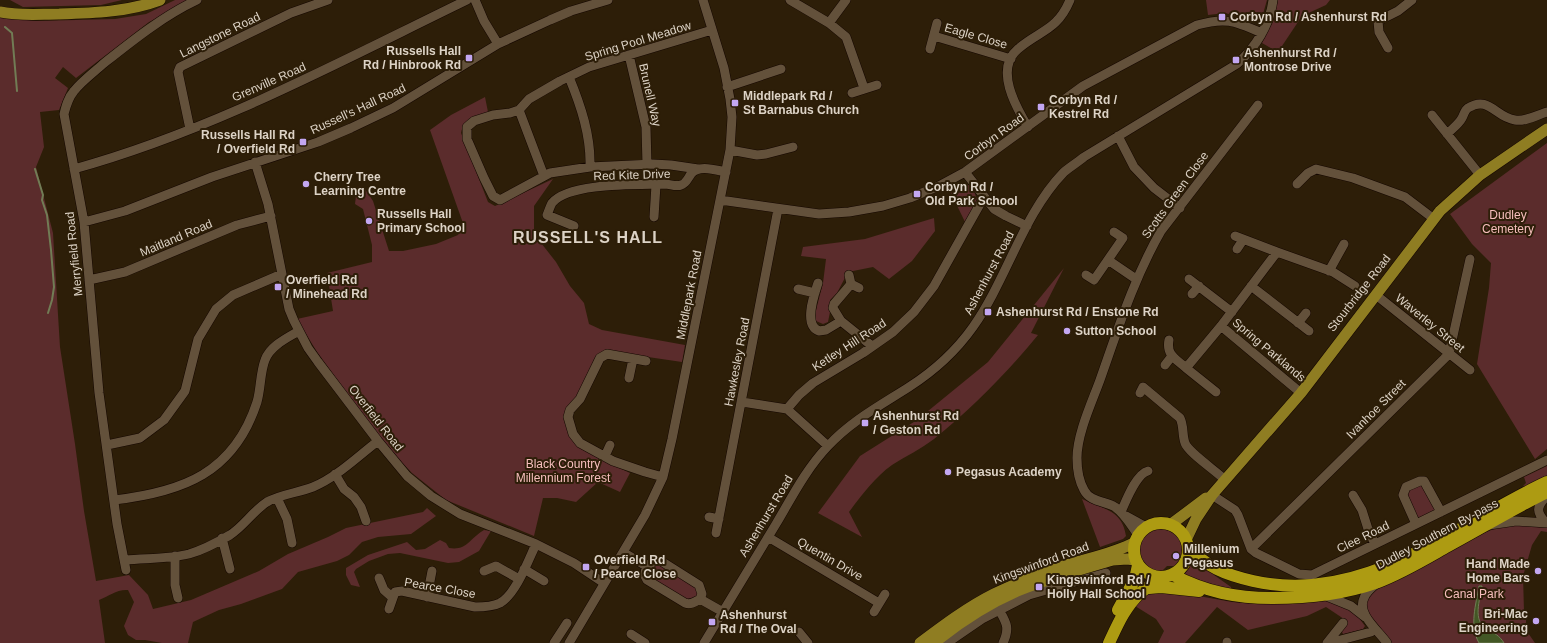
<svg xmlns="http://www.w3.org/2000/svg" width="1547" height="643" viewBox="0 0 1547 643" font-family="Helvetica,sans-serif">
<style>
.green{fill:#5b2c2c}
.water{fill:#435725;stroke:#717c55}
.lines{fill:none;stroke-linecap:round;stroke-linejoin:round}
.stream{stroke:#717c55;stroke-width:2}
.minor-casing{stroke:#150700;stroke-width:10}
.major-casing{stroke:#150700;stroke-width:12}
.highway-casing{stroke:#150700;stroke-width:13}
.minor{stroke:#63513b;stroke-width:9}
.major{stroke:#8f7d22;stroke-width:11}
.highway{stroke:#ad9b12;stroke-width:12}
.poi-dot{fill:#c3a7f2;stroke:#2d1e08;stroke-width:1.5}
.labels{text-anchor:middle;stroke-width:4;stroke-linejoin:round;paint-order:stroke}
.poi-label{font-size:12px;font-weight:bold;fill:#ddd3c6;stroke:#2d1e08;text-anchor:start}
.street-label{font-size:12px;fill:#ddd3c6;stroke:#2d1e08}
.park-label{font-size:12px;fill:#f6bebc;stroke:#2d1e08}
.district-label{font-size:16px;font-weight:bold;letter-spacing:1px;fill:#ddd3c6;stroke:#2d1e08}
</style>
<rect width="100%" height="100%" fill="#2d1e08"/>
<path class="green" d="M10 0H122L101 5 23 7Z
M175 0H192L149 22 76 78 63 67 55 78 68 88 59 110 40 112 44 147 36 167 53 233 60 347 75 444 84 511 96 581 129 575 148 595 153 609 191 600 259 571 288 554 328 537 346 528 423 512 427 508 436 516 411 534 378 537 362 542 349 555 337 561 298 572 282 589 241 604 219 610 193 622 188 643H162L145 640H136L128 635 124 626 134 602 128 590C117 589 109 596 99 600L105 643H0V17L36 21 115 19 146 14Z
M1206 0H1267L1261 21 1256 22 1225 13 1208 15Z
M1278 0H1330L1326 5 1302 16 1278 52 1262 43 1273 22Z
M485 97 488 112C476 117 464 119 461 133L488 202 495 206 553 179 534 206V234L556 262 570 286 584 303 589 324 602 330 685 345 682 362 607 351 600 353 594 359 591 370 566 426 602 460 630 473 620 492 598 482 576 502 557 498H543L534 536 446 500 412 473 385 445 317 352 297 319 333 311 327 273 372 262V245L363 209 355 204 357 187 363 186 373 201 389 251H403L436 244 458 235 464 226 430 130 451 115Z
M1547 143V449L1535 459 1477 364 1489 288 1491 263 1472 244 1450 214Z
M961 182C972 185 973 189 977 199L973 210 965 222 948 187Z
M934 218 935 231 912 261 889 279 873 267 848 272 837 293 830 300 831 307 828 322 823 324 816 321 815 314 823 283 826 259 801 256 803 247 865 239Z
M1064 268 1031 333 1038 335C1007 373 972 408 934 439 921 449 906 456 892 465 875 477 861 496 849 512L862 537 818 513 860 456 917 420 988 362Z
M1547 466V477L1524 488 1523 486 1526 483 1524 477Z
M1420 483 1437 509 1417 519 1406 494 1407 490Z
M1082 499C1102 509 1122 509 1126 536L1123 539 1100 547Z
M1516 525 1547 528V532L1541 531 1532 545 1523 576 1524 611 1526 612V630L1535 643H1391C1387 638 1384 632 1380 627 1368 611 1357 607 1376 589L1477 536 1501 526Z
M1158 528C1180 528 1190 550 1176 566H1167L1161 572C1134 568 1132 536 1158 528Z
M484 530 491 531 479 551 459 562 448 563 400 553 388 554 369 561 356 569 354 572 360 587 351 585 346 575V568L368 555 407 542 416 550 425 549 440 540 446 543 449 548C467 551 469 539 484 530Z
M1194 560 1214 572V575L1231 587V590L1217 588 1184 575Z
M658 563 698 587 697 596 689 601 649 579V568Z
M1152 593H1182L1232 602 1258 604H1291L1326 600 1348 608 1359 618 1365 626 1363 629 1343 634 1341 630 1347 621 1326 607 1307 616 1248 630 1217 607 1185 643H1158L1164 631 1156 619 1135 606 1147 595Z"/>
<path class="water" d="M1479 586H1482C1480 600 1472 621 1487 629 1494 633 1500 636 1504 643H1479C1469 625 1476 605 1479 586Z"/>
<g class="lines">
<path class="stream" d="M5 27 12 33 17 91
M35 169 43 195 42 200 47 215 51 250 54 287 52 300 48 313"/>
<g class="minor-casing">
<path id="minor" d="M475 0 484 21 498 44
M790 0 829 23 846 37 864 88
M829 23 846 0
M934 36 1011 59
M1388 48 1379 32 1378 21 1398 11 1412 0
M930 49 937 23
M629 55 646 127 647 165
M569 77C581 106 591 136 590 167
M727 87 781 69
M852 93 877 85
M519 110 544 176
M1432 115 1480 175
M1028 127C1016 107 994 69 1018 49 1040 30 1057 31 1070 0
M190 129 178 72 180 67 291 13 328 0
M1447 134C1452 129 1459 124 1462 118 1464 114 1465 110 1468 108 1489 95 1495 117 1515 120 1525 122 1537 115 1547 112
M1118 136 1134 167 1154 188 1180 208
M730 150 757 155 766 154 793 147
M255 162 268 204 289 309 294 321 308 348 318 362 378 441 407 476 431 496 460 514 536 544 574 563 604 583
M74 169C212 131 339 62 467 0
M698 169 671 165 653 164 590 167 550 173 500 200 493 196 484 178 467 139V127L474 121 493 115 510 113 519 110 529 99 560 81 589 67 712 30
M965 172 994 209 1006 216 1027 226
M1297 184 1308 173 1316 169 1353 178 1405 197 1434 219
M720 200 819 214 849 212 883 206 910 198 939 186 965 172 1083 86 1197 25C1226 17 1234 21 1262 33
M654 217 656 185
M84 222 125 211 212 177 318 142 351 128 393 108 498 44 550 20 571 11 608 0
M574 226 547 215C549 211 550 206 552 203 569 182 640 185 665 184 670 184 676 187 681 185 686 184 688 178 691 174 698 164 716 170 726 172
M1235 236 1277 252
M1237 249 1243 240
M1108 260 1136 279
M1329 271 1344 244
M849 275 851 284 859 288
M1086 275 1094 280 1123 238 1114 232
M1189 279 1232 312
M89 280 125 272 237 225 271 216
M818 283C814 295 803 325 819 331L826 330 841 321 872 346
M1251 286 1309 331
M798 289 815 293
M1192 294 1199 286
M1376 295 1470 370
M841 321 833 308 834 304 851 284
M1298 323 1306 313
M1221 326 1301 393
M1169 340C1166 355 1176 359 1186 368
M646 361 607 354 600 358 580 399 570 410 568 417 573 434 580 443 613 461 645 472 663 477
M1165 365 1172 356
M629 378 633 359
M1216 392 1186 368 1221 326 1277 252 1333 272 1355 286
M1140 393 1143 387 1180 418C1184 426 1182 435 1185 443 1188 452 1216 471 1224 479
M742 402 787 409 828 446
M787 409 799 395 813 383 863 353 893 332 914 312 934 286 984 197
M107 445 140 438 164 420 185 391 198 339 216 309 233 295 282 274
M605 456 610 445
M335 474 344 489 354 497 361 507 366 521
M1212 495 1235 510 1238 515 1251 549 1256 553 1299 574 1312 575 1547 460
M1353 495 1362 510 1368 529 1375 544
M277 498 287 519 292 543
M114 500C183 492 234 473 257 402 261 388 260 373 265 360 270 346 287 338 299 331
M1121 512C1126 501 1136 474 1148 471
M1126 516 1146 527
M709 517 719 519
M1546 523C1536 512 1536 507 1547 496
M1416 524 1403 495 1406 487 1420 481H1424L1441 512
M1489 525 1516 521 1547 523
M716 533 778 209
M1138 535C1131 525 1125 514 1115 507 1105 501 1090 502 1084 490 1079 481 1077 469 1077 458 1077 434 1092 402 1100 380 1118 329 1134 278 1161 231L1258 105
M768 537 879 603
M222 538 230 569
M1251 549 1449 354 1470 259
M623 552 646 566 655 561H661L699 585 702 594 700 599 723 612
M175 556V585L178 598
M125 560C146 558 169 559 189 554 203 550 218 542 230 535 244 526 253 511 267 502 281 494 298 493 313 487 337 477 357 457 378 441
M646 566 645 576 647 580 685 603C691 605 695 602 700 599
M524 569 544 581
M126 570 117 524 99 393 84 222 64 114C66 106 68 98 74 91 82 81 93 73 103 64 132 41 163 16 197 0
M484 571 496 566 519 579
M379 578 384 590 392 597
M1376 584C1371 588 1366 592 1364 598 1356 614 1379 631 1387 643
M1324 595 1351 606 1365 617
M427 597 432 571
M997 606C1005 621 1011 626 1003 643
M389 609 395 592 402 591 475 607C483 607 492 607 500 603 516 594 528 561 536 544
M874 612 885 594
M799 632 808 643
M631 634 645 643
M1227 642V643
M554 643 567 623
M569 643 645 515 663 477 672 439 730 150 732 117 730 99 724 68 703 0
M704 643C728 604 752 564 776 524 792 497 806 469 828 446 851 421 881 405 909 387 934 371 956 351 973 327 1007 279 1023 214 1064 172 1070 167 1078 162 1084 157L1237 64C1255 48 1270 25 1273 0
M947 643 982 619 1029 595 1106 573
M1327 643 1343 623
M1329 643 1371 632 1375 629"/>
</g>
<g class="major-casing">
<path id="major" d="M0 12C19 16 39 14 59 14 93 13 128 12 160 0
M1170 525 1206 498
M1186 540 1196 519 1212 495 1301 393 1440 211 1480 175 1547 129
M920 643C944 625 968 607 994 594 1014 584 1035 576 1057 568 1080 560 1115 554 1135 542
M934 643C960 622 989 603 1020 590 1050 578 1082 569 1113 560L1127 559 1135 560"/>
</g>
<g class="highway-casing">
<path id="highway" d="M1134 550a27 27 0 1 1 54 0a27 27 0 1 1-54 0Z
M1188 545C1204 567 1227 575 1253 581 1365 606 1452 526 1547 482
M1173 575C1206 592 1236 598 1273 598 1308 598 1344 594 1378 582 1402 573 1425 559 1448 546 1481 528 1513 509 1547 492
M1149 588 1161 587 1199 591
M1118 610 1135 579 1138 565
M1109 643C1117 626 1125 607 1139 594 1146 587 1157 582 1166 577"/>
</g>
<use href="#minor" class="minor"/>
<use href="#major" class="major"/>
<use href="#highway" class="highway"/>
</g>
<g class="poi-dot">
<rect x="1218" y="13" width="8" height="8" rx="2"/>
<rect x="465" y="54" width="8" height="8" rx="2"/>
<rect x="1232" y="56" width="8" height="8" rx="2"/>
<rect x="731" y="99" width="8" height="8" rx="2"/>
<rect x="1037" y="103" width="8" height="8" rx="2"/>
<rect x="299" y="138" width="8" height="8" rx="2"/>
<circle cx="306" cy="184" r="4"/>
<rect x="913" y="190" width="8" height="8" rx="2"/>
<circle cx="369" cy="221" r="4"/>
<rect x="274" y="283" width="8" height="8" rx="2"/>
<rect x="984" y="308" width="8" height="8" rx="2"/>
<circle cx="1067" cy="331" r="4"/>
<rect x="861" y="419" width="8" height="8" rx="2"/>
<circle cx="948" cy="472" r="4"/>
<circle cx="1176" cy="556" r="4"/>
<rect x="582" y="563" width="8" height="8" rx="2"/>
<circle cx="1538" cy="571" r="4"/>
<rect x="1035" y="583" width="8" height="8" rx="2"/>
<circle cx="1536" cy="621" r="4"/>
<rect x="708" y="618" width="8" height="8" rx="2"/>
</g>
<g class="labels">
<g class="poi-label">
<text x="1230" y="21">Corbyn Rd / Ashenhurst Rd</text>
<text x="461" y="55" text-anchor="end">Russells Hall<tspan x="461" dy="14">Rd / Hinbrook Rd</tspan></text>
<text x="1244" y="57">Ashenhurst Rd /<tspan x="1244" dy="14">Montrose Drive</tspan></text>
<text x="743" y="100">Middlepark Rd /<tspan x="743" dy="14">St Barnabus Church</tspan></text>
<text x="1049" y="104">Corbyn Rd /<tspan x="1049" dy="14">Kestrel Rd</tspan></text>
<text x="295" y="139" text-anchor="end">Russells Hall Rd<tspan x="295" dy="14">/ Overfield Rd</tspan></text>
<text x="314" y="181">Cherry Tree<tspan x="314" dy="14">Learning Centre</tspan></text>
<text x="925" y="191">Corbyn Rd /<tspan x="925" dy="14">Old Park School</tspan></text>
<text x="377" y="218">Russells Hall<tspan x="377" dy="14">Primary School</tspan></text>
<text x="286" y="284">Overfield Rd<tspan x="286" dy="14">/ Minehead Rd</tspan></text>
<text x="996" y="316">Ashenhurst Rd / Enstone Rd</text>
<text x="1075" y="335">Sutton School</text>
<text x="873" y="420">Ashenhurst Rd<tspan x="873" dy="14">/ Geston Rd</tspan></text>
<text x="956" y="476">Pegasus Academy</text>
<text x="1184" y="553">Millenium<tspan x="1184" dy="14">Pegasus</tspan></text>
<text x="594" y="564">Overfield Rd<tspan x="594" dy="14">/ Pearce Close</tspan></text>
<text x="1530" y="568" text-anchor="end">Hand Made<tspan x="1530" dy="14">Home Bars</tspan></text>
<text x="1047" y="584">Kingswinford Rd /<tspan x="1047" dy="14">Holly Hall School</tspan></text>
<text x="1528" y="618" text-anchor="end">Bri-Mac<tspan x="1528" dy="14">Engineering</tspan></text>
<text x="720" y="619">Ashenhurst<tspan x="720" dy="14">Rd / The Oval</tspan></text>
</g>
<g class="street-label">
<text transform="translate(220 35) rotate(-26)" y="4">Langstone Road</text>
<text transform="translate(976 36) rotate(16)" y="4">Eagle Close</text>
<text transform="translate(638 41) rotate(-17)" y="4">Spring Pool Meadow</text>
<text transform="translate(269 82) rotate(-24)" y="4">Grenville Road</text>
<text transform="translate(650 95) rotate(77)" y="4">Brunell Way</text>
<text transform="translate(358 109) rotate(-25)" y="4">Russell's Hall Road</text>
<text transform="translate(994 137) rotate(-36)" y="4">Corbyn Road</text>
<text transform="translate(632 175) rotate(-2)" y="4">Red Kite Drive</text>
<text transform="translate(1175 195) rotate(-54)" y="4">Scotts Green Close</text>
<text transform="translate(176 238) rotate(-23)" y="4">Maitland Road</text>
<text transform="translate(74 254) rotate(-96)" y="4">Merryfield Road</text>
<text transform="translate(989 273) rotate(-62)" y="4">Ashenhurst Road</text>
<text transform="translate(1359 293) rotate(-52)" y="4">Stourbridge Road</text>
<text transform="translate(689 295) rotate(-79)" y="4">Middlepark Road</text>
<text transform="translate(1430 323) rotate(39)" y="4">Waverley Street</text>
<text transform="translate(849 345) rotate(-33)" y="4">Ketley Hill Road</text>
<text transform="translate(1269 350) rotate(40)" y="4">Spring Parklands</text>
<text transform="translate(737 362) rotate(-79)" y="4">Hawkesley Road</text>
<text transform="translate(1376 409) rotate(-45)" y="4">Ivanhoe Street</text>
<text transform="translate(376 418) rotate(52)" y="4">Overfield Road</text>
<text transform="translate(766 516) rotate(-59)" y="4">Ashenhurst Road</text>
<text transform="translate(1437 534) rotate(-28)" y="4">Dudley Southern By-pass</text>
<text transform="translate(1363 537) rotate(-26)" y="4">Clee Road</text>
<text transform="translate(830 559) rotate(30)" y="4">Quentin Drive</text>
<text transform="translate(1041 563) rotate(-20)" y="4">Kingswinford Road</text>
<text transform="translate(440 588) rotate(10)" y="4">Pearce Close</text>
</g>
<g class="park-label">
<text x="1508" y="219">Dudley<tspan x="1508" dy="14">Cemetery</tspan></text>
<text x="563" y="468">Black Country<tspan x="563" dy="14">Millennium Forest</tspan></text>
<text x="1474" y="598">Canal Park</text>
</g>
<g class="district-label">
<text x="588" y="243">RUSSELL'S HALL</text>
</g>
</g>
</svg>
